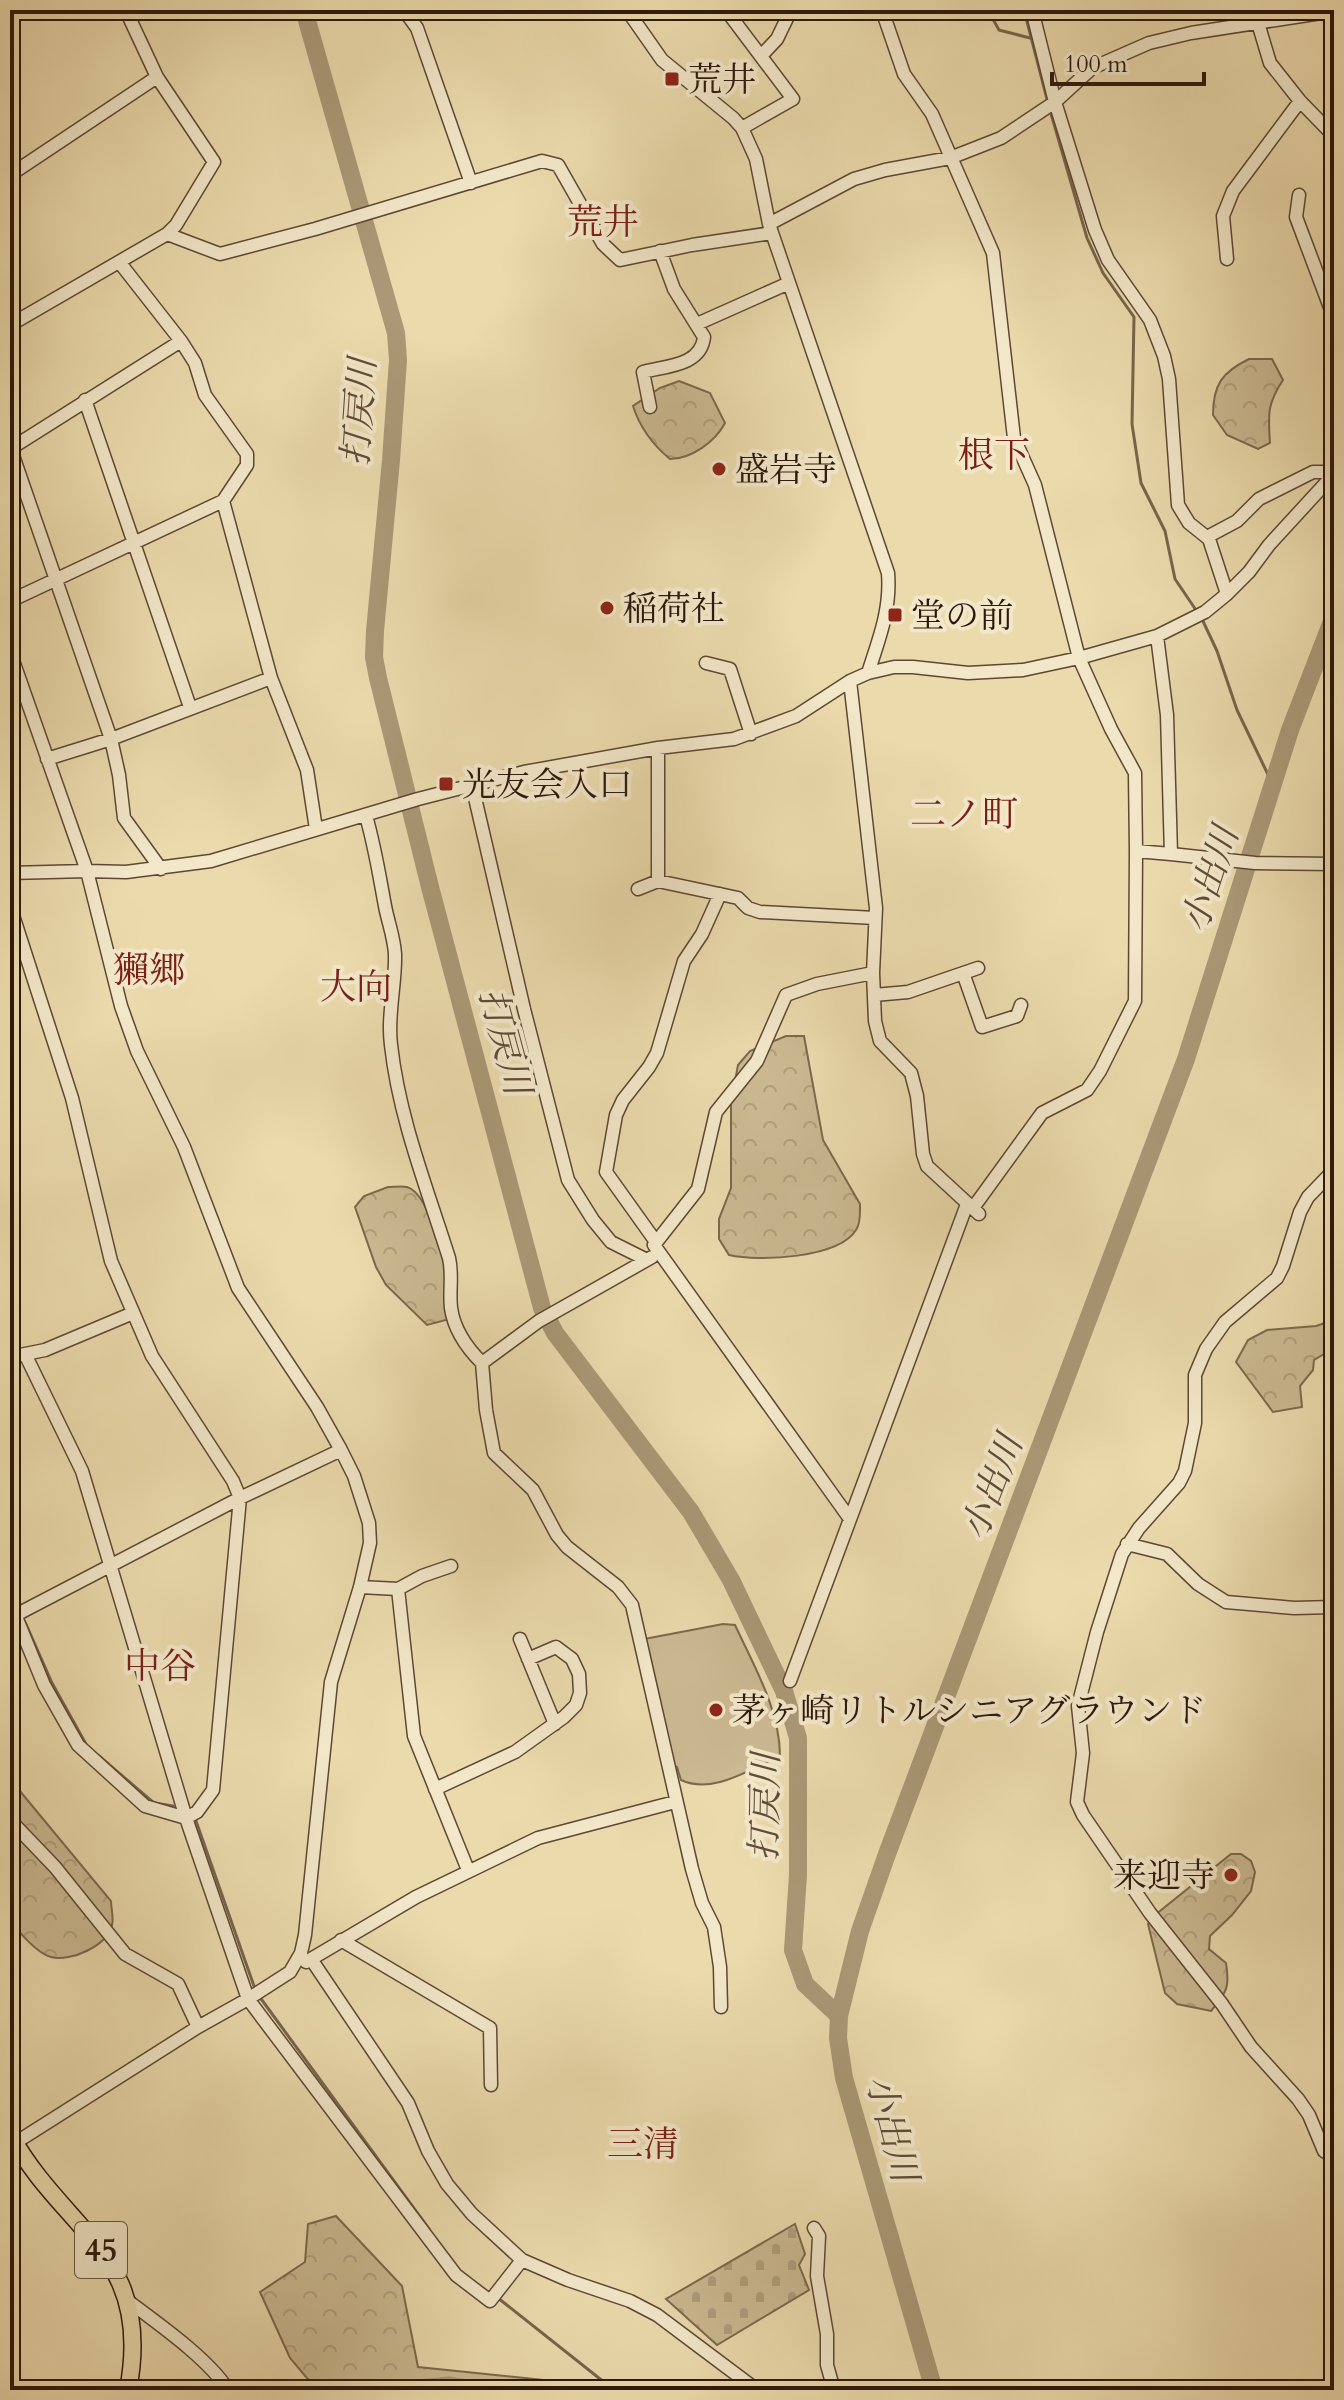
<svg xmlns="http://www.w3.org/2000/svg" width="1344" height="2400" viewBox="0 0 1344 2400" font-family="Cardo,'Noto Serif JP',serif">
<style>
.forest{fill:url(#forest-crowns);stroke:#7c684f;stroke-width:2}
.cemetery{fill:url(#cemetery-stones);stroke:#7c684f;stroke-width:2}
.pitch{fill:#cbb991;stroke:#7c684f;stroke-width:2}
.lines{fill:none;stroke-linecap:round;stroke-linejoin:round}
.stream{stroke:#78654c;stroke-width:3}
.canal{stroke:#aa9876;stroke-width:11}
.river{stroke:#aa9876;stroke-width:18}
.minor-casing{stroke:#5c4835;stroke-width:15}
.major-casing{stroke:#2d180d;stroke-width:19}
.minor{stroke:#f2e7c9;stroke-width:12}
.major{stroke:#ebdaac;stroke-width:16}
.poi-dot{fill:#8f2418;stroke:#f2e7c9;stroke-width:3}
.labels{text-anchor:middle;stroke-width:8;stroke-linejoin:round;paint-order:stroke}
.shield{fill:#f2e7c9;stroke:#685645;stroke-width:2}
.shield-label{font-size:32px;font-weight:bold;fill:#2d180d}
.poi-label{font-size:34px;fill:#2d180d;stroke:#f2e7c9;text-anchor:start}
.neighbourhood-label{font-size:36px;fill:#7a1f14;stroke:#f2e7c9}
.water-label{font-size:36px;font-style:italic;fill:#5f4b37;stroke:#f2e7c9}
</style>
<defs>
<pattern id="forest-crowns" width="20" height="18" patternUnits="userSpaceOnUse" patternTransform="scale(2)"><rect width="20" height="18" fill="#cbb991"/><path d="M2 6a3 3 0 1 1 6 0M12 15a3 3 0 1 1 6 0" fill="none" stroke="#af9e7c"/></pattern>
<pattern id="cemetery-stones" width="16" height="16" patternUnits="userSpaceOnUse" patternTransform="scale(2)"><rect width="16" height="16" fill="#cbb991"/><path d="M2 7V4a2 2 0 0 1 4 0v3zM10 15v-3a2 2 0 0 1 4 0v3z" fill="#af9e7c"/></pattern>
</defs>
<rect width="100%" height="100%" fill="#ebdaac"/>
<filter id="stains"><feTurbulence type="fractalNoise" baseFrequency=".0025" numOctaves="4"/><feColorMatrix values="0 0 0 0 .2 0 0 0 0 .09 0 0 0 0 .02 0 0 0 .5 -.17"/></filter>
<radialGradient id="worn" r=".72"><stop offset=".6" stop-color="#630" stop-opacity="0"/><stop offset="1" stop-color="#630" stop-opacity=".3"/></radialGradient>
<path class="forest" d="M1249 359H1272L1283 380C1267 404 1268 415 1270 443L1258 449 1227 435 1213 415C1213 385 1222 372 1249 359Z
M679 381 710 393 725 423C715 442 691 459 670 459 653 445 640 428 633 406L660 388Z
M786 1036H804L823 1140 860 1204C860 1212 861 1223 856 1230 839 1258 759 1262 729 1255L719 1239V1219L731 1188V1102L738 1065 750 1051Z
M388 1187C394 1187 402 1186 407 1187 433 1194 449 1285 453 1310L446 1320 427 1325 386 1285 376 1267 355 1207 364 1196Z
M1334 1320V1348L1314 1360 1313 1370 1300 1386 1302 1407 1273 1412 1236 1362 1248 1340 1267 1330 1316 1326Z
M10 1779 111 1901C111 1908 114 1918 112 1925 107 1946 71 1962 51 1957 38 1954 18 1932 11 1920 6 1909 10 1800 10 1779Z
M1231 1854H1241L1251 1861 1255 1872 1251 1891 1232 1915 1210 1936 1209 1949 1226 1963C1230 1987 1227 1992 1211 2011L1177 2004 1165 1993 1148 1924 1155 1915Z
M336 2216 402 2286 418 2367 572 2383 581 2390H317L290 2358 260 2292 305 2262 308 2224Z"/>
<path class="cemetery" d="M795 2224 805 2254 799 2265 809 2290 717 2345 666 2299Z"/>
<path class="pitch" d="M723 1624 735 1625C754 1666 780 1710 780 1756 750 1769 713 1795 681 1780L677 1767 674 1766 644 1639Z"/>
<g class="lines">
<path class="stream" d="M988 10 999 30 1030 38
M1024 10 1048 103
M1050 110 1087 238 1103 273 1134 317 1132 424 1141 483 1165 531 1175 579 1198 613
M1202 619 1217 651 1237 710 1273 785
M25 1622 52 1683 87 1746
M99 1756 154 1803 173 1806
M196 1821 255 1989
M259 1996 429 2229
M498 2298 614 2390"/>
<path class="canal" d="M366 2390 449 2382 496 2390"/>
<path class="river" d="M304 10 396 333 398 360 391 460 375 631 374 657 378 678 430 887 542 1308 555 1333 691 1512 731 1580 784 1691 798 1738V1875L793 1950 805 1984 839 2016
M934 2390 844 2078 838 2038 839 2016 860 1931 887 1854 1186 1059 1290 730 1334 616"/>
<g class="minor-casing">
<path id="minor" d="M404 10 417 28 471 183
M627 10 662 60 733 118 742 128 756 159 769 224 888 573C891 609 879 639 868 673
M726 10 793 99 742 128
M882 10 904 74 932 114 993 253 1014 438 1035 485 1079 658 1111 729 1135 773 1136 851 1171 854
M1032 10 1055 102 1095 230 1108 260 1150 320 1164 356 1169 379 1178 505 1189 523 1209 539 1227 594
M10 18 24 10
M1258 23 1270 63 1300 101 1334 136
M761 56 777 39 791 10
M10 175 157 77
M1299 195 1296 217 1334 318
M769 224 854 179 885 170 950 158 1001 138 1055 102 1092 68 1149 43 1191 33 1334 11
M167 234 220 254 315 229 542 161 558 165 603 244 620 260 692 245 772 233
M1227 259 1223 216 1233 191 1300 101
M697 324 789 283
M10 325 167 234 176 225 214 162 157 77 129 17 123 10
M85 400 190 707
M650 407 643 372C666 366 701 366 704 337L674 289 660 251
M10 447 111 739 119 775 124 818 161 869
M10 449 181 341
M223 501 271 678 307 770 316 829
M1207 537 1237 521 1259 499 1313 472H1334
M10 601 223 501 247 465V454L205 395 195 363 181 341 120 263
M1157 636 1167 715 1171 854 1255 863 1334 864
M10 652 87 871 121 1006 137 1051 184 1147 238 1288 317 1407 341 1450 354 1476 369 1523 370 1543 360 1587 331 1682 305 1935 301 1953 290 1972 248 1999 198 2027 15 2143
M706 663 730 669 751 734
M850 681 876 908 873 973 875 1021 880 1041 911 1073 917 1096 923 1154 927 1166 979 1214
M47 759 111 739 271 678
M472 785 524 1009 568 1180 593 1220 611 1242 647 1260
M366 816C375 847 379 874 385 906 388 922 394 937 395 954 396 984 387 1015 391 1045 399 1118 427 1188 449 1258 453 1275 449 1291 451 1308 454 1330 468 1349 482 1363L486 1410 494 1453 533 1490 557 1535 567 1547 618 1587 632 1605 692 1869 702 1903 714 1927 720 1967 721 2007
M10 873 87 871 126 872 211 861 418 799 524 772 658 748 734 739 796 716 850 681 868 673 894 667H913L968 673 1023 670 1079 658 1157 636 1205 612 1227 594 1249 572 1269 545 1334 474
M658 881V748
M638 889 658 881 738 898 748 908 760 912 875 918
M10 906 72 1098 111 1261 152 1356 233 1481 240 1498 213 1790 197 1812 186 1818 145 1806 78 1745 44 1685 10 1602
M963 973 982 1027 1017 1016 1021 1005
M874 995 908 992 978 968
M1334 1170 1308 1197 1300 1212 1283 1266 1277 1278 1225 1322 1206 1349 1195 1375V1423L1185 1471 1179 1483 1139 1528 1122 1554 1097 1632 1078 1706 1083 1753 1077 1802 1083 1815 1150 1913 1222 2004 1251 2047 1298 2099 1309 2115 1324 2151 1334 2157
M973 1208 1042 1113 1087 1090 1100 1071 1135 1001 1136 851
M656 1242 606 1172 616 1115 623 1100 649 1067 657 1053 684 961 702 934 720 894
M25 1354 82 1471 186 1818 248 1999 456 2275 490 2301 522 2260
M10 1357 45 1350 133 1313
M482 1363 539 1321 652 1257
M850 1519 654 1245 698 1189 716 1112 757 1061 786 995 817 984 873 973
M1127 1544 1167 1554 1198 1584 1226 1602 1294 1608 1334 1607
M360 1587 398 1589 422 1576 451 1566
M398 1589 414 1736 468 1870
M10 1618 240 1498 341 1450
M520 1639 555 1724
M790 1681 967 1204
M435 1789 515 1752 564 1717 576 1705 580 1693 579 1674 572 1659 556 1647 528 1659
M10 1820 55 1867 125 1954 178 1984 198 2027
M341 1940 490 2028 491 2085
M311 1959 408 2103 428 2151 447 2184 472 2214 522 2260 568 2280 630 2301 657 2315 757 2390
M306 1962 416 1897 538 1838 675 1802
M814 2228 819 2236 817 2276 827 2334V2365L834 2390
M128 2301C157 2323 209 2359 228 2390"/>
</g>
<g class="major-casing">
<path id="major" d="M10 2134C65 2234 154 2254 128 2390"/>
</g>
<use href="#minor" class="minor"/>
<use href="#major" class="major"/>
</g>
<g class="poi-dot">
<rect x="664" y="71" width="16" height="16" rx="4"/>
<circle cx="719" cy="469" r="8"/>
<circle cx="607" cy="608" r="8"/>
<rect x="887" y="607" width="16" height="16" rx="4"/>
<rect x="438" y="776" width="16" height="16" rx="4"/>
<circle cx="716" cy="1710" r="8"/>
<circle cx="1231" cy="1875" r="8"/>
</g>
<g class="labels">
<rect class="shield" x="75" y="2222" width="52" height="56" rx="6"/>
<g class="shield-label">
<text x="101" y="2261">45</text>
</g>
<g class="poi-label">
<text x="688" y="91">荒井</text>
<text x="735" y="481">盛岩寺</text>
<text x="623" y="620">稲荷社</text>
<text x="911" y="627">堂の前</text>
<text x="462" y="796">光友会入口</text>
<text x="732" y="1722">茅ヶ崎リトルシニアグラウンド</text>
<text x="1215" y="1887" text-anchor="end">来迎寺</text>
</g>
<g class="neighbourhood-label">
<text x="603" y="234">荒井</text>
<text x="994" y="467">根下</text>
<text x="964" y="826">二ノ町</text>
<text x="149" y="982">獺郷</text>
<text x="356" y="999">大向</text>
<text x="160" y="1678">中谷</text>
<text x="643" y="2156">三清</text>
</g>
<g class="water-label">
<text transform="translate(358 412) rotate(-86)" y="13">打戻川</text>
<text transform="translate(1209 879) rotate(-72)" y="13">小出川</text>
<text transform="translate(506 1041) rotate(75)" y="13">打戻川</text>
<text transform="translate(991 1487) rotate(-69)" y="13">小出川</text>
<text transform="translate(764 1807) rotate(-89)" y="13">打戻川</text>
<text transform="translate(893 2128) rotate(75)" y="13">小出川</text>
</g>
</g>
<rect width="1344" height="2400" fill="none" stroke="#ebdaac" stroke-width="40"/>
<rect x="12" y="12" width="1320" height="2376" fill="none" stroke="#2d180d" stroke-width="4"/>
<rect x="20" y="20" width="1304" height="2360" fill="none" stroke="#2d180d" stroke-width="2"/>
<path d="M1052 72v12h152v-12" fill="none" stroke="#2d180d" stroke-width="4"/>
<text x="1064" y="72" font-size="24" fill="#2d180d" stroke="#f2e7c9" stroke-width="6" paint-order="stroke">100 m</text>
<rect width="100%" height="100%" filter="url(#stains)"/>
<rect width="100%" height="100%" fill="url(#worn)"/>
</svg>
